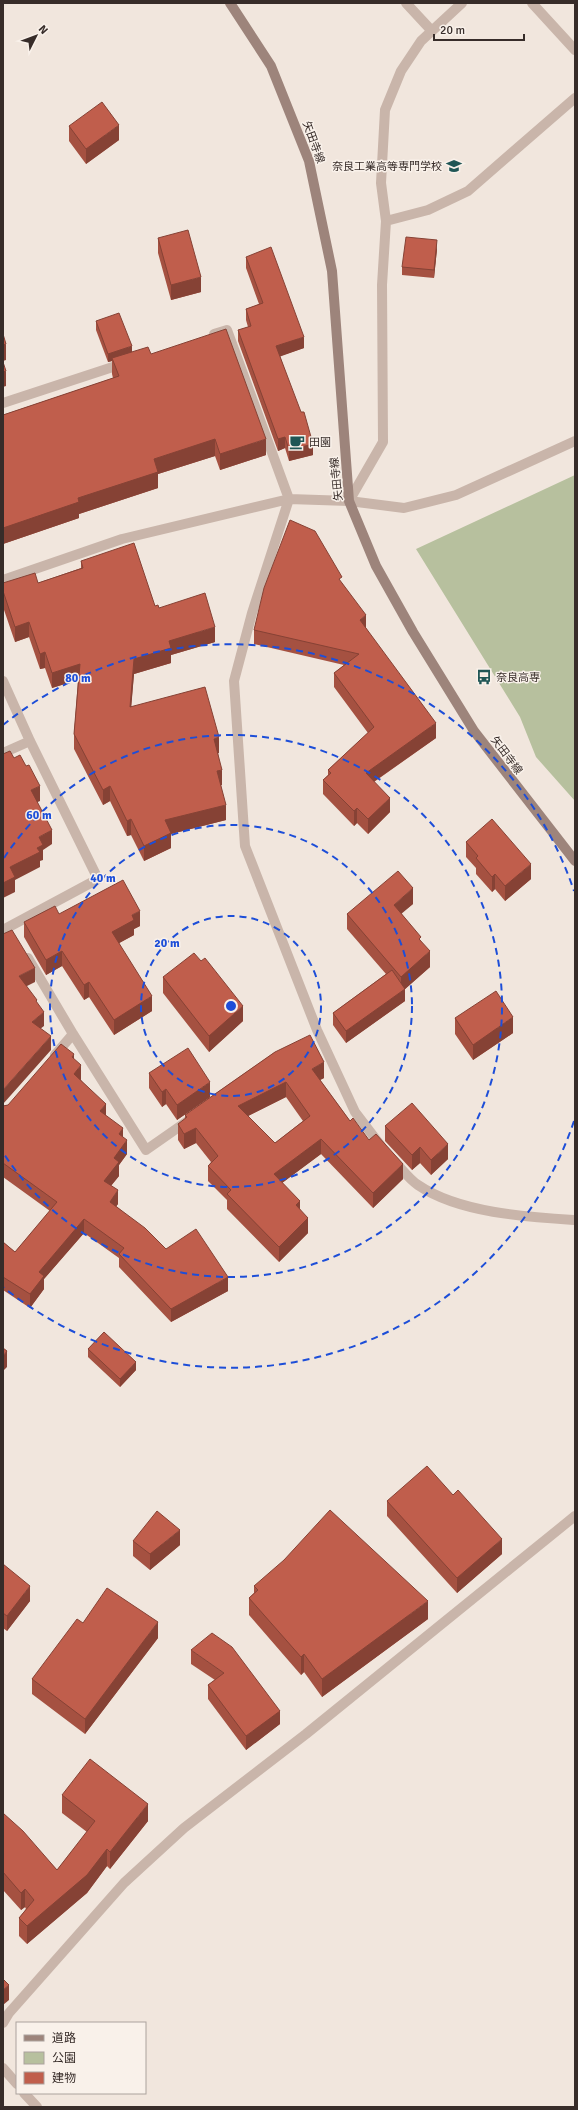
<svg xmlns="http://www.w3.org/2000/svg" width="578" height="2110" viewBox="0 0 578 2110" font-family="Signika,'Noto Sans JP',sans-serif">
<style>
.green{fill:#b7c09e}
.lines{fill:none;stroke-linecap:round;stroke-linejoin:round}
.service{stroke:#c9b5aa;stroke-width:10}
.minor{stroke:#c9b5aa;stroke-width:10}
.secondary{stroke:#9d847b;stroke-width:10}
.wall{fill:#a55141;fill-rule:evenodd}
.shaded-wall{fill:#864235}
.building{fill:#c05e4c;stroke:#864235;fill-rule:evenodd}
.ring{fill:none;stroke:#1d4ed8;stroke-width:2;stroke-dasharray:7 5}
.labels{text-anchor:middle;stroke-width:3;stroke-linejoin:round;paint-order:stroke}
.street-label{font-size:11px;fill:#372c29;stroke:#f9f1ea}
.poi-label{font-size:11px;fill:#372c29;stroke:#f9f1ea;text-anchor:start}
.centre{fill:#1d4ed8;stroke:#f9f1ea;stroke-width:2}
.ring-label{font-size:12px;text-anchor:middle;font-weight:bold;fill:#1d4ed8;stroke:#f9f1ea;stroke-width:3;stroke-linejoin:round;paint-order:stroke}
</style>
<rect width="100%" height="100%" fill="#f1e6dd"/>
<path class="green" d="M575 475V801L536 757 520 717 416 549Z"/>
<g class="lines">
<path class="service" d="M406 3 431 30
M532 3 575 50
M386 221 428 210 468 191 575 98
M349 501 383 442 382 285 386 221 381 183 385 110 401 71 421 41 462 3"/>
<path class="minor" d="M214 334 227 330 289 499 252 613 234 681 245 846 317 1030 355 1112 381 1146
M3 403 125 363
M3 580 122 539 289 499 349 501 404 508 456 495 575 441
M3 681 30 741 98 879 3 930
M3 753 30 741
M28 958 73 1034 146 1150 189 1120
M55 1055 73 1034
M394 1161C402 1169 409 1179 418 1185 459 1213 527 1217 575 1220
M3 2023 9 2013 124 1883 184 1828 306 1734 575 1516
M3 2068 17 2084
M24 2093 37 2107"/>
<path class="secondary" d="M230 3 271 66 309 161 332 271 349 501 376 566 413 632 474 731 575 861"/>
</g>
<path class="wall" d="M69 126 119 140 86 164 69 141Z
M158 238 201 292 171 300 158 253Z
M437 249 434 278 402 275V267Z
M246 257 304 348 280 356 313 455 289 461 285 448 278 451 238 341V330L248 327 246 320V309L259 304 246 268Z
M96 321 132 352 151 354 266 455 220 470 215 456 158 474V488L79 514V518L3 544V415L113 378 112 374V361L108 362 96 330Z
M81 561 215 642 171 655V663L134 674 131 707 219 753H218L222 785H221L226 820 171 834V848L144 861 131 835 127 836 110 801 103 805 74 749V734L78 680 52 688 45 668 40 669 29 637 15 642 3 607V583H38L81 568Z
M342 583 366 628 436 738 374 782 390 812 368 834 357 823 354 826 323 794V780L328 775V770L368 733 334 687V673L344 665 254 644V630Z
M466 842 531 879 505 901 495 889 492 892 476 874V868L466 857Z
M413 904 401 913 421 941 430 967 405 989V1001L346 1043 333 1025V1013L386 974 347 929V914Z
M59 914 140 926 134 929V935L119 943 152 1011 114 1035 89 997 84 1000 62 966 46 975 24 937V922Z
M163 977 243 1021 209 1052 163 993Z
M455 1018 513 1033 473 1060 455 1034Z
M275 1052 324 1078 320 1080 350 1121 369 1140 403 1179 373 1208 321 1154 282 1183 300 1209 308 1233 279 1262 227 1209V1200L208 1181V1166L211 1162 196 1143 184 1149 178 1140V1124L185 1119V1115ZM286 1097 303 1121 275 1143 248 1116Z
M74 1060 81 1079V1080L106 1116 123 1137 127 1154 119 1165V1176L111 1186 118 1204 116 1206 166 1249 228 1291 171 1322 119 1267V1258L84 1233 44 1279V1289L30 1308 3 1290V1242L15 1252 50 1211 3 1177V1106L8 1105Z
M149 1073 210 1097 177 1120 166 1104 162 1107 149 1088Z
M385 1126 448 1159 431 1175 420 1163 412 1170 385 1141Z
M88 1349 136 1370 120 1387 88 1357Z
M453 1495 502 1554 457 1593 387 1516V1501Z
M133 1541 180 1545 150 1570 133 1556Z
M3 1564 30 1601 7 1631 3 1628Z
M254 1586 428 1619 322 1697 304 1672 301 1675 249 1615V1598L254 1593Z
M83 1623 158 1638 85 1734 32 1694V1679Z
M191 1650 280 1711V1724L246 1750 208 1699V1685L215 1680 191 1664Z
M62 1795 148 1821 110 1869 107 1866 87 1893 27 1944 19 1936V1918L26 1909 25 1907 21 1910 3 1890V1813L57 1870 87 1832 62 1813Z"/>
<path class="shaded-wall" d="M119 125V140L86 164V149Z
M437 240V249L434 278V270Z
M201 277V292L171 300V285Z
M304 337V348L276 358V346Z
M6 344V360L3 361V345Z
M132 346V354L112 358V361L108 362V354Z
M6 371V386L3 387V372Z
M285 437V448L278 451V439Z
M215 439V456L158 474V488L79 514V518L3 544V528L78 498 154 459Z
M266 439V455L220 470V454Z
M313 444V455L289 461V450Z
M366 615V630L360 620Z
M29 622V637L15 642V627Z
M215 627V642L171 655V663L134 674 130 722V707L134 659 169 641Z
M45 652V668L40 669V654Z
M80 664V679L52 688V673Z
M436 723V738L366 787V773Z
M219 737V753L214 754V739Z
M222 770V785L217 786V771Z
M40 786V801L31 805V790Z
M110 786V801L103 805V790Z
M390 798V812L368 834V819Z
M226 805V820L171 834V848L144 861V846L165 820Z
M357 808V823L354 826V811Z
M131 819V835L127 836V821Z
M52 830V844L43 850V860L40 861V867L15 880V892L3 898V883L10 867 37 848 39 837Z
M531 864V879L505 901V886Z
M495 874V889L492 892V877Z
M413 888V904L394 920V905Z
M140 911V926L134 929V935L112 947V932L132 915Z
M62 951V966L46 975V960Z
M430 951V967L404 990 405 989V1001L346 1043V1031L401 992V977Z
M35 968V982L19 990V976Z
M89 982V997L84 1000V985Z
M152 996V1011L114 1035V1020Z
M243 1006V1021L209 1052V1036Z
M44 1012V1026L32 1035V1022Z
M513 1017V1033L473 1060V1045Z
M51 1036V1050L3 1104V1090Z
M74 1054V1067L72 1057Z
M324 1062V1078L312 1084V1069Z
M81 1065V1079L74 1088V1074Z
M210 1082V1097L177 1120V1105Z
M286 1082V1097L238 1121V1106Z
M166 1089V1104L162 1107V1092Z
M106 1104V1118L100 1111Z
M123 1128V1142L119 1134Z
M196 1128V1143L184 1149V1134Z
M321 1139V1154L274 1189V1174Z
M127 1140V1154L119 1165V1176L104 1194V1181L114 1158Z
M448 1144V1159L431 1175V1160Z
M420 1147V1163L412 1170V1155Z
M403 1164V1179L373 1208V1193Z
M118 1190V1204L110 1215V1202Z
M300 1201V1217L296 1205Z
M308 1218V1233L279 1262V1247Z
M84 1219V1233L44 1279V1289L30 1308V1294L39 1272Z
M228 1277V1291L171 1322V1309Z
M7 1351V1367L3 1371V1356Z
M136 1362V1370L120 1387V1379Z
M180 1530V1545L150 1570V1554Z
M502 1539V1554L457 1593V1578Z
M30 1586V1601L7 1631V1616Z
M428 1601V1619L322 1697V1679Z
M158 1622V1638L85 1734V1719Z
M304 1654V1672L301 1675V1657Z
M280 1711V1724L246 1750V1736Z
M148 1804V1821L110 1869V1852Z
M107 1849V1866L87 1893 27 1944V1926Z
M25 1889V1907L21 1910V1893Z
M9 1985V2000L3 2005V1990Z"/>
<path class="building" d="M102 102 119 125 86 149 69 126Z
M188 230 201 277 171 285 158 238Z
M406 237 437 240 434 270 402 267Z
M271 247 304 337 276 346 301 412H304L313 444 289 450 285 437 278 439 238 330 251 326 246 309 263 303 246 257Z
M119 313 132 346 108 354 96 321Z
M226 329 266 439 220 454 215 439 154 459 158 472 78 498 79 502 3 528V415L119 376 112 358 148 347 151 354Z
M3 334 6 344 3 345Z
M3 362 6 371 3 372Z
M290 520 315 531 342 577 339 579 366 615 360 620 436 723 366 773 390 798 368 819 357 808 354 811 323 780 331 773 328 770 374 727 334 673 359 654 254 630 264 588Z
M134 543 155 606 158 605 159 608 205 593 215 627 169 641 171 648 134 659 130 707 205 687 219 737 214 739 222 770 217 771 226 805 165 820 171 833 144 846 131 819 127 821 110 786 103 790 74 734 80 664 52 673 45 652 40 654 29 622 15 627 3 591V583L35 573 38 583 83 568 81 561Z
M10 751 14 758 20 755 26 766 29 765 40 786 31 790 52 830 39 837 43 845 37 848 40 852 10 867 15 877 3 883V754Z
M492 819 531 864 505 886 495 874 492 877 476 858 478 856 466 842Z
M398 871 413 888 394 905 421 937 419 939 430 951 401 977 347 914Z
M123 880 140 911 132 915 134 920 112 932 152 996 114 1020 89 982 84 985 62 951 46 960 24 922 55 906 59 914Z
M12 930 35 968 19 976 37 1000 36 1001 44 1012 32 1022 51 1036 3 1090V934Z
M194 953 201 961 205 958 243 1006 209 1036 163 977Z
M392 970 405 989 346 1031 333 1013Z
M496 991 513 1017 473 1045 455 1018Z
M310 1035 324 1062 312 1069 350 1121 353 1118 369 1140 376 1134 403 1164 373 1193 321 1139 274 1174 300 1201 296 1205 308 1218 279 1247 227 1194 231 1190 208 1166 218 1156 196 1128 184 1134 178 1124 187 1117 185 1115 275 1052ZM286 1082 310 1116 275 1143 238 1106Z
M61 1044 74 1054 72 1057 81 1065 74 1074 106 1104 100 1111 123 1128 119 1134 127 1140 114 1158 119 1162 104 1181 118 1190 110 1202 145 1228 166 1249 196 1229 228 1277 171 1309 119 1254 124 1248 84 1219 39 1272 44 1276 30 1294 3 1277V1242L15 1252 57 1202 3 1163V1106L8 1105Z
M188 1048 210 1082 177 1105 166 1089 162 1092 149 1073Z
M412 1103 448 1144 431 1160 420 1147 412 1155 385 1126Z
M104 1332 136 1362 120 1379 88 1349Z
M3 1348 7 1351 3 1356Z
M427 1466 453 1495 458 1490 502 1539 457 1578 387 1501Z
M330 1510 428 1601 322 1679 304 1654 301 1657 249 1598 258 1590 254 1586 284 1560Z
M157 1511 180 1530 150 1554 133 1541Z
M3 1564 30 1586 7 1616 3 1613Z
M107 1588 158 1622 85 1719 32 1679 77 1619 83 1623Z
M212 1633 232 1647 280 1711 246 1736 208 1685 224 1673 191 1650Z
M90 1759 148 1804 110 1852 107 1849 87 1875 27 1926 19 1918 34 1900 25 1889 21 1893 3 1872V1813L23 1831 57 1870 95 1821 62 1795Z
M3 1979 9 1985 3 1990Z"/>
<g class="ring">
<circle cx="231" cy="1006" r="90"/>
<circle cx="231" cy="1006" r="181"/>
<path d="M4 858A271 271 0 1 1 4 1154"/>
<path d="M574 1121A362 362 0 0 1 3 1287M3 725A362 362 0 0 1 574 891"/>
</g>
<defs>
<g id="school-bare" transform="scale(1.2)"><path d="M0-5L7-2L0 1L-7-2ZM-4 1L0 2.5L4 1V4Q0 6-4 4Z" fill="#205655" stroke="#f9f1ea" stroke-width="2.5" paint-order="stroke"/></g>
<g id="cafe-bare" transform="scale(1.2)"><path d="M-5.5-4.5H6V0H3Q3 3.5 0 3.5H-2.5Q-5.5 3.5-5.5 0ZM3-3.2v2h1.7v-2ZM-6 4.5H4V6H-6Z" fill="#205655" stroke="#f9f1ea" stroke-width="2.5" paint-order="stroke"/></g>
<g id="bus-bare" transform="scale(1.2)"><path d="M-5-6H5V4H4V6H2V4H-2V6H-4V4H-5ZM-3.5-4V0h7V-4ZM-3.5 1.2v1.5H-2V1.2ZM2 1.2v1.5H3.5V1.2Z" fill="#205655" stroke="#f9f1ea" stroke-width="2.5" paint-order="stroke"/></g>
</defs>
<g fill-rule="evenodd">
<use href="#school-bare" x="454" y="166"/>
<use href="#cafe-bare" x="297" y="442"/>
<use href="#bus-bare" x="484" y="677"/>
</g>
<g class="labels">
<g class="street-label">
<text transform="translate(314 142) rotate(70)" y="4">矢田寺線</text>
<text transform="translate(336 479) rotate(-96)" y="4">矢田寺線</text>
<text transform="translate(507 755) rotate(53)" y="4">矢田寺線</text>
</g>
<g class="poi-label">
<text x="442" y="170" text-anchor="end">奈良工業高等専門学校</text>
<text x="309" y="446">田園</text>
<text x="496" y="681">奈良高専</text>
</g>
</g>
<circle cx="231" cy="1006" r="6" class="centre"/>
<g class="ring-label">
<text x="78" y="682">80 m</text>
<text x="39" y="819">60 m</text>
<text x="103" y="882">40 m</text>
<text x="167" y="947">20 m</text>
</g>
<rect width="578" height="2110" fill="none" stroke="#372c29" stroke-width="8"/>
<rect x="16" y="2022" width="130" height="72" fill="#f9f1ea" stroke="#aba29d"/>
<rect x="24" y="2035" width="20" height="6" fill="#9d847b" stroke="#aba29d"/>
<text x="52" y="2042" font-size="12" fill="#372c29">道路</text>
<rect x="24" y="2052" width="20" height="12" fill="#b7c09e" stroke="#aba29d"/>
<text x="52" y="2062" font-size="12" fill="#372c29">公園</text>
<rect x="24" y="2072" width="20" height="12" fill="#c05e4c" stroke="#aba29d"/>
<text x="52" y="2082" font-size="12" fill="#372c29">建物</text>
<g transform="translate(36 36) rotate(48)" stroke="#f9f1ea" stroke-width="3" paint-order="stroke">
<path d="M0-3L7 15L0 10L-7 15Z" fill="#372c29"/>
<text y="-6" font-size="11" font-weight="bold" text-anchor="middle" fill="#372c29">N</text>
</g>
<path d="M434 34v6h90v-6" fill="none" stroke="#372c29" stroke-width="2"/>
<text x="440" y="34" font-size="12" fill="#372c29" stroke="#f9f1ea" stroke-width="3" paint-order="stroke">20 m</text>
</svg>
